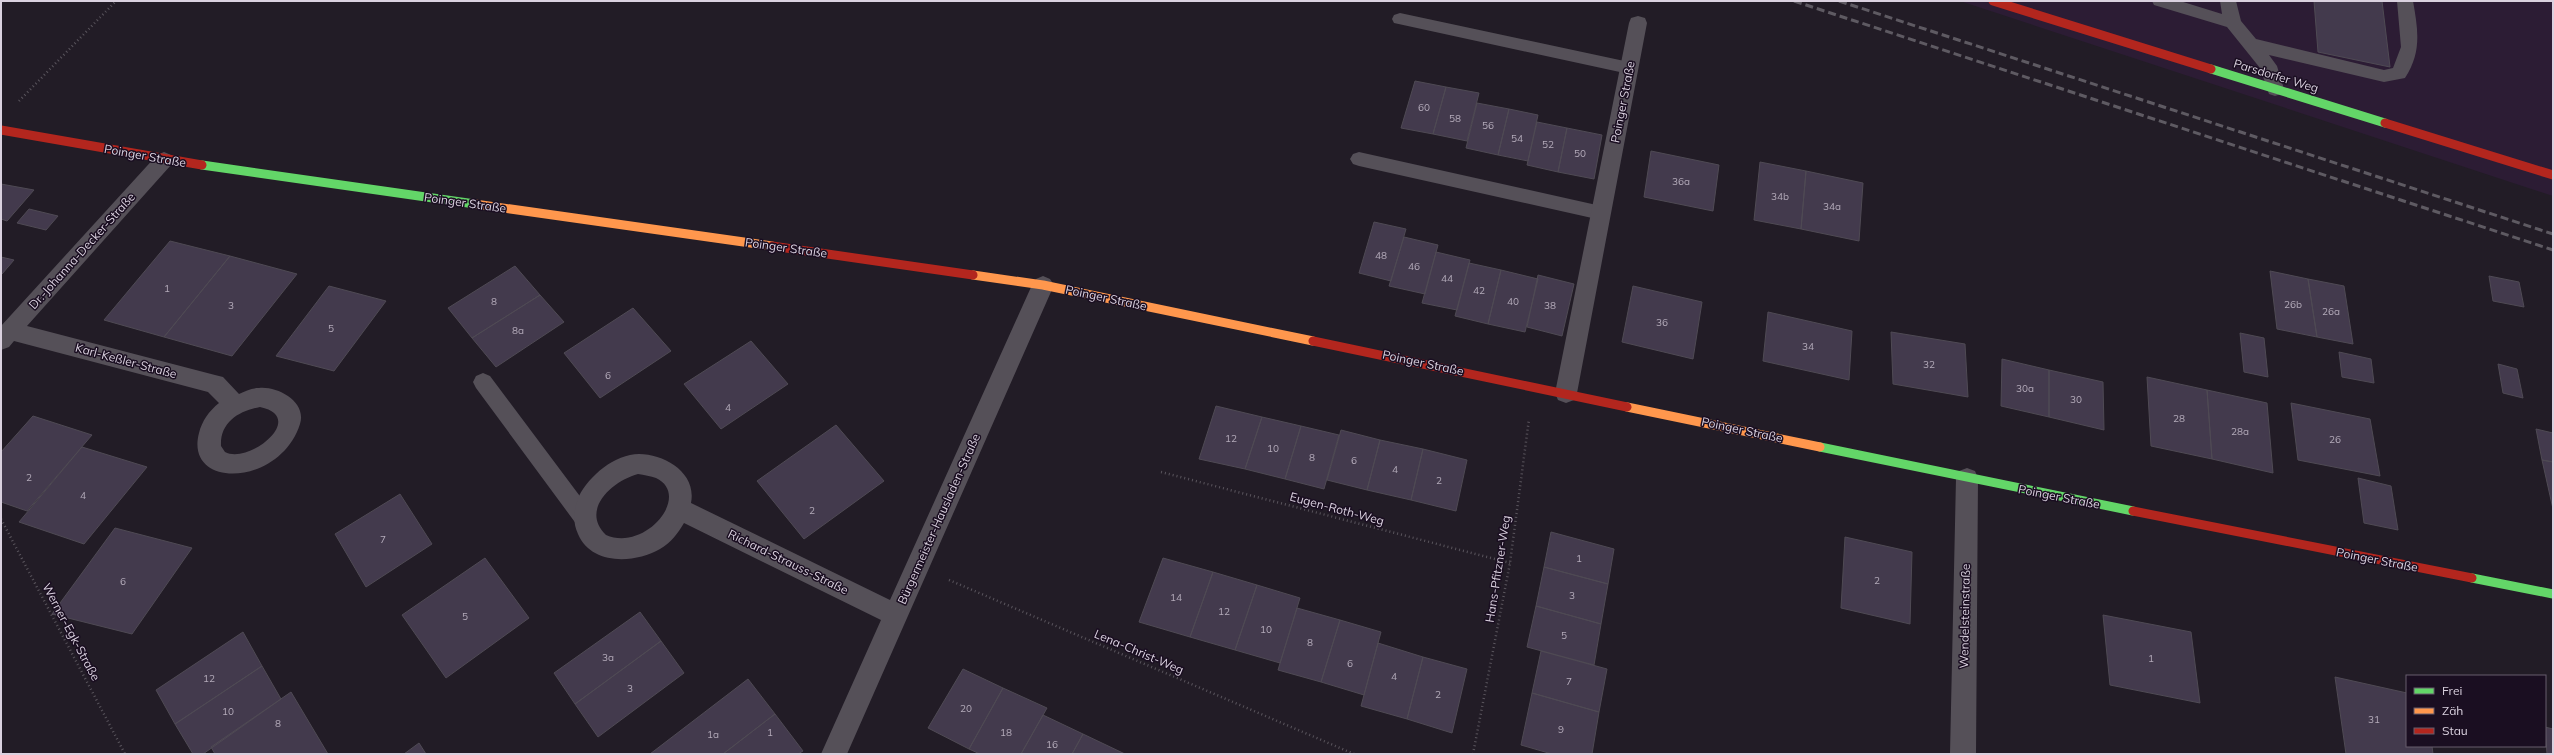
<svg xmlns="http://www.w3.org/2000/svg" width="2554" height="755" viewBox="0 0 2554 755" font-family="Mulish,sans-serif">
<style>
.built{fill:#2c1c34}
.building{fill:#433a4d;stroke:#4f4a54}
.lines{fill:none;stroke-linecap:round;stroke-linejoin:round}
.path{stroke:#5a555d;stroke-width:2.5;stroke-dasharray:1 3;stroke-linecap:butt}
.lane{fill:#555058;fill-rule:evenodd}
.street{fill:#555058;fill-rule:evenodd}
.fast{stroke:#63d668;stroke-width:9}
.slow{stroke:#ff974d;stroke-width:9}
.jam{stroke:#b3261e;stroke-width:9}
.rail{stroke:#5e5a62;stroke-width:3;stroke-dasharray:8 4;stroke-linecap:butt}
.labels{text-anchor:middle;stroke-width:3;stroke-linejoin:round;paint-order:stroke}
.number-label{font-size:10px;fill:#b4abba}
.street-label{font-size:12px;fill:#dad1df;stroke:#1a0e21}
</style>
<rect width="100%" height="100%" fill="#221c26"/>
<path class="built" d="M1960 1H2553V196Z"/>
<path class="building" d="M2314 1H2382L2390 67 2318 52Z
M1415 81 1446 87 1433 134 1401 128Z
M1446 87 1479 93 1467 141 1433 134Z
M1477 103 1509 109 1498 155 1466 148Z
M1509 109 1538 115 1528 161 1498 155Z
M1537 122 1567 128 1558 172 1527 165Z
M1567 128 1602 135 1594 179 1558 172Z
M1651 151 1719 165 1713 211 1644 197Z
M1760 162 1806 171 1801 229 1754 220Z
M1806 171 1863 183 1859 241 1801 229Z
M1 184 34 190 7 221 1 219Z
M29 209 58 216 46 230 17 223Z
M1374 222 1406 229 1391 281 1359 273Z
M1404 237 1438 245 1425 294 1389 286Z
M170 241 230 256 164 337 104 320Z
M1436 252 1470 260 1457 310 1422 303Z
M230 256 297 274 232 356 164 337Z
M1 257 14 260 2 274H1Z
M1469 263 1501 270 1488 324 1455 316Z
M515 266 540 295 472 338 448 308Z
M1501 270 1538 279 1525 332 1488 324Z
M2270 271 2308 279 2317 337 2277 329Z
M1538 275 1574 284 1562 336 1527 327Z
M2489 276 2519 282 2524 307 2493 301Z
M2308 279 2344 286 2353 344 2317 337Z
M329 286 386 301 334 371 276 356Z
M1633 286 1702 302 1693 359 1622 342Z
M540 295 564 322 496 367 472 338Z
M633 308 671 351 600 398 564 353Z
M1768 312 1852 331 1849 380 1763 361Z
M1891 332 1965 344 1968 397 1893 384Z
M2240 333 2264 338 2268 377 2244 372Z
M751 341 788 384 721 429 684 384Z
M2339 352 2371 359 2374 383 2342 377Z
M2002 359 2049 370V417L2001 406Z
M2498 364 2517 369 2523 398 2503 393Z
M2049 370 2103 382 2104 430 2049 417Z
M2147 377 2207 390 2212 459 2151 446Z
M2207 390 2267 403 2273 473 2212 459Z
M2291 403 2370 419 2380 476 2298 460Z
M1216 406 1262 417 1245 469 1199 459Z
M33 416 92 435 27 511 1 502V452Z
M1262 417 1301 426 1285 479 1245 469Z
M836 425 884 481 804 539 757 481Z
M1301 426 1339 435 1324 489 1285 479Z
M2536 429 2553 433V462L2542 460Z
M1341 430 1380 440 1367 490 1327 480Z
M1380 440 1423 449 1411 500 1367 490Z
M82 447 147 467 84 544 19 522Z
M1423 449 1467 460 1456 511 1411 500Z
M2542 460 2553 462V509Z
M2358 478 2391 486 2398 530 2364 523Z
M400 494 432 544 366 587 335 534Z
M115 528 192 548 132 634 52 614Z
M1551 532 1614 549 1608 584 1544 567Z
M1845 537 1912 552 1910 624 1841 608Z
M485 558 529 618 446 678 402 615Z
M1163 558 1213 572 1190 637 1139 622Z
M1544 567 1608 584 1601 624 1536 606Z
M1213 572 1257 585 1235 650 1190 637Z
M1257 585 1300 598 1280 663 1235 650Z
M1536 606 1601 624 1594 665 1527 647Z
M1297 608 1340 620 1321 682 1278 670Z
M640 612 661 641 575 704 554 673Z
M2103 615 2191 632 2200 703 2110 685Z
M1340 620 1381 632 1364 695 1321 682Z
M243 632 262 666 175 724 156 690Z
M661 641 684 673 598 737 575 704Z
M1378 643 1423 657 1407 719 1361 706Z
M1541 651 1607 669 1599 712 1532 693Z
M1423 657 1467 669 1452 733 1407 719Z
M262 666 281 699 203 754H193L175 724Z
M963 669 1003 688 969 749 928 728Z
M2335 677 2407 693V746H2432L2433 754H2346Z
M748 679 775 714 723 754H650Z
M1003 688 1047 708 1021 754H980L969 749Z
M291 692 328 754H215L211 747Z
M1532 693 1599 712 1592 754H1552L1521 745Z
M775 714 803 751 798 754H723Z
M1043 715 1083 734 1072 754H1021Z
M2545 727 2553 729V754H2547Z
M1083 734 1125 754H1072Z
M419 743 426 754H404Z"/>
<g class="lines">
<path class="path" d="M19 101 116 1
M1161 472 1510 563
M1 519 125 754
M949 580 1354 754
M1473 754 1510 563 1529 419"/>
<path class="lane" d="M2152 1H2180L2222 14 2220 1H2236L2241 21 2256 39 2384 70 2393 68 2401 47 2397 1H2413C2418 30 2422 52 2405 78L2384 82 2269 55 2277 66 2284 89 2281 94 2275 96 2269 94 2260 68 2227 27 2154 5Z
M1400 13 1629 62 1635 63 1638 68 1635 73 1629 74 1394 23 1392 19 1394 15Z
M1359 152 1601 206 1608 208 1610 213 1608 218 1601 220 1359 166 1353 164 1350 159 1353 154Z
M483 373 490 376 591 511 595 518 591 525 584 528 577 525 476 388 473 382 476 376Z"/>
<path class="street" d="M1638 16 1645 18 1647 23 1577 393 1574 400 1566 403 1558 400 1555 393 1629 23 1631 18Z
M164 152 171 155 174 160 171 165 27 326 215 375 223 377 239 394C245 391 252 388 259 388 278 386 307 402 300 424 280 487 184 490 199 433 202 421 209 411 219 403L208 392 14 341 9 347 1 350V326L157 155ZM260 407C308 417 249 465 225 452L221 446C220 422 239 411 260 407Z
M1043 276 1050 279 1054 285 847 754H821L881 620 684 523C678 533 671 543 660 549 634 564 591 565 578 534 572 521 574 509 579 496 589 476 615 454 639 454 665 454 697 473 691 503L890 600 1032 285 1036 279ZM638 474C644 475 651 476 656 478 692 495 646 552 606 535 580 510 612 481 638 474Z
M1967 468 1975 471 1978 478 1976 754H1950L1956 478 1959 471Z"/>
<path class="fast" d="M2211 69 2385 123
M202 165 475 204
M1820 447 2133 511
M2472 578 2553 594"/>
<path class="slow" d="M475 204 772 246
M973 275 1043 285 1313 341
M1627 407 1820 447"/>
<path class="jam" d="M1993 1 2211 69
M2385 123 2553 175
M1 130 202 165
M772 246 973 275
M1313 341 1627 407
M2133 511 2472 578"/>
<path class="rail" d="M1794 1 2553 250
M1839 1 2553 234"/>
</g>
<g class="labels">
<g class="number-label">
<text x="1424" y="111">60</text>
<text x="1455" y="122">58</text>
<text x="1488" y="129">56</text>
<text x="1517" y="142">54</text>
<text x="1548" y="148">52</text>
<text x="1580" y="157">50</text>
<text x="1681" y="185">36a</text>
<text x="1780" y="200">34b</text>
<text x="1832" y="210">34a</text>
<text x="1381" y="259">48</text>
<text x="1414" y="270">46</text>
<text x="1447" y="282">44</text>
<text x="167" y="292">1</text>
<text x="1479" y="294">42</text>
<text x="494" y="305">8</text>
<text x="1513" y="305">40</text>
<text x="2293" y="308">26b</text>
<text x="231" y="309">3</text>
<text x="1550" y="309">38</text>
<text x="2331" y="315">26a</text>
<text x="1662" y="326">36</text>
<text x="331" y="332">5</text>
<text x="518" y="334">8a</text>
<text x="1808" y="350">34</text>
<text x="1929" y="368">32</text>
<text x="608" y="379">6</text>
<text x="2025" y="392">30a</text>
<text x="2076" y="403">30</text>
<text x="728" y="411">4</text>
<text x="2179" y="422">28</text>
<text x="2240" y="435">28a</text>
<text x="1231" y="442">12</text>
<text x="2335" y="443">26</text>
<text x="1273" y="452">10</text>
<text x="1312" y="461">8</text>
<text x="1354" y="464">6</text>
<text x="1395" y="473">4</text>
<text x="29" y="481">2</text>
<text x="1439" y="484">2</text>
<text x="83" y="499">4</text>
<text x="812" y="514">2</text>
<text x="383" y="543">7</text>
<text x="1579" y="562">1</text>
<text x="1877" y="584">2</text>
<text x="123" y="585">6</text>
<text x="1572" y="599">3</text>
<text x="1176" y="601">14</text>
<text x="1224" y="615">12</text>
<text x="465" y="620">5</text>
<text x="1266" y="633">10</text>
<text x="1564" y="639">5</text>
<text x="1310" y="646">8</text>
<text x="608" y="661">3a</text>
<text x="2151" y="662">1</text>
<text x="1350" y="667">6</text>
<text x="1394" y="680">4</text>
<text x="209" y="682">12</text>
<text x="1569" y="685">7</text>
<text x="630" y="692">3</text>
<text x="1438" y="698">2</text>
<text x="966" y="712">20</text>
<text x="228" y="715">10</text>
<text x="2374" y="723">31</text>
<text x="278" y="727">8</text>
<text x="1561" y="733">9</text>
<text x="770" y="736">1</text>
<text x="1006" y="736">18</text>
<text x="713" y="738">1a</text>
<text x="1052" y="748">16</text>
</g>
<g class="street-label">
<text transform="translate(2276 76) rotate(17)" y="4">Parsdorfer Weg</text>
<text transform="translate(1623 102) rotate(-79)" y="4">Poinger Straße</text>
<text transform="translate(145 156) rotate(10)" y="4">Poinger Straße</text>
<text transform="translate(465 203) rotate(8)" y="4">Poinger Straße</text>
<text transform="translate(786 248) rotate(8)" y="4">Poinger Straße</text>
<text transform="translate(82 251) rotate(-48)" y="4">Dr.-Johanna-Decker-Straße</text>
<text transform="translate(1106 298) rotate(12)" y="4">Poinger Straße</text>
<text transform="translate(126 361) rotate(15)" y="4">Karl-Keßler-Straße</text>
<text transform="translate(1423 363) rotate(12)" y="4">Poinger Straße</text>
<text transform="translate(1742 430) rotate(12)" y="4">Poinger Straße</text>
<text transform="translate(2059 497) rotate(11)" y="4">Poinger Straße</text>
<text transform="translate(1337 509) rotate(15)" y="4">Eugen-Roth-Weg</text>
<text transform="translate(939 519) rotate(-66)" y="4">Bürgermeister-Hausladen-Straße</text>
<text transform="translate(2377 560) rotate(11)" y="4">Poinger Straße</text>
<text transform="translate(788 562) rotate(26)" y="4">Richard-Strauss-Straße</text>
<text transform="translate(1498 569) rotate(-81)" y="4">Hans-Pfitzner-Weg</text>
<text transform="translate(1965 616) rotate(-89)" y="4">Wendelsteinstraße</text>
<text transform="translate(71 632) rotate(62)" y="4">Werner-Egk-Straße</text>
<text transform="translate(1139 652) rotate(23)" y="4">Lena-Christ-Weg</text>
</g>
</g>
<rect width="2554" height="755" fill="none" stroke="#dad1df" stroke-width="4"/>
<rect x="2406" y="675" width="140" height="72" fill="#1a0e21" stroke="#675c6d"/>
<rect x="2414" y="688" width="20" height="6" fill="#63d668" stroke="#675c6d"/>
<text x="2442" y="695" font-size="12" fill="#dad1df">Frei</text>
<rect x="2414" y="708" width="20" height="6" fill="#ff974d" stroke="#675c6d"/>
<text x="2442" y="715" font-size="12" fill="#dad1df">Zäh</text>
<rect x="2414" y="728" width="20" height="6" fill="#b3261e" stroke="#675c6d"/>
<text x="2442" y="735" font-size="12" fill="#dad1df">Stau</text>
</svg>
